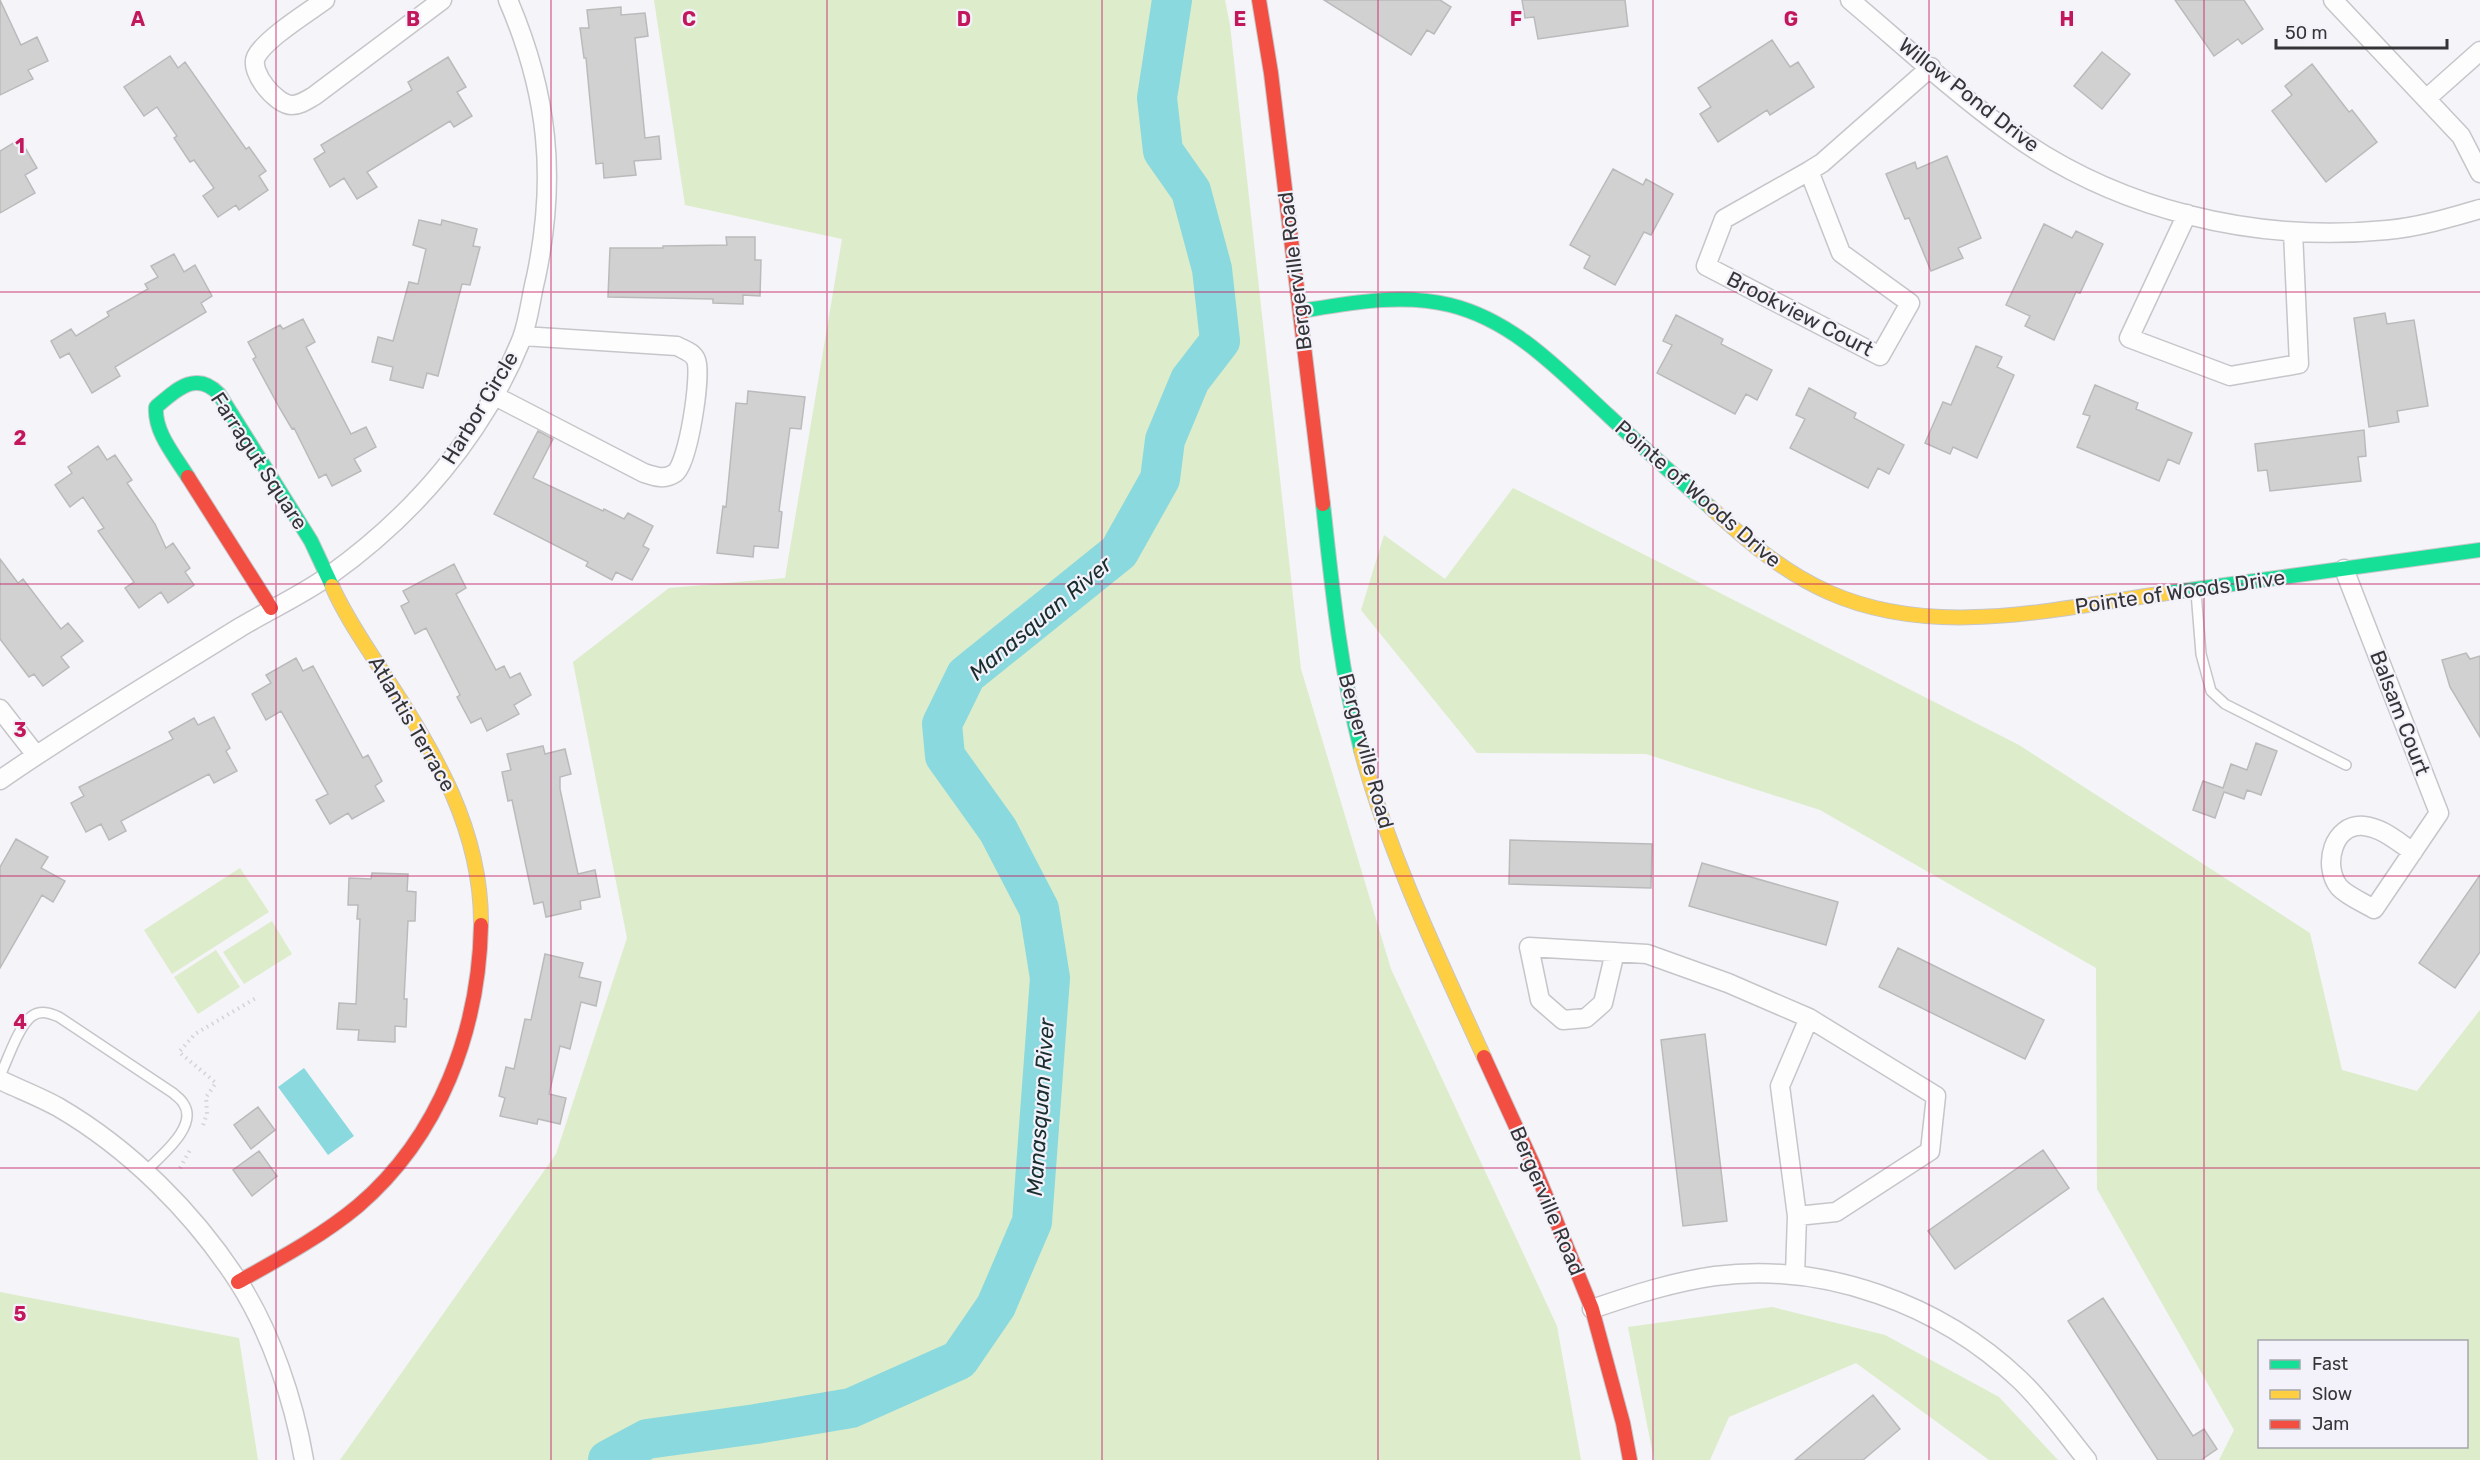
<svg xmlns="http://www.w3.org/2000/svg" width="2480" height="1460" viewBox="0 0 2480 1460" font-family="Rubik,sans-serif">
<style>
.green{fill:#ddecca;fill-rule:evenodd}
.water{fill:#8ad9de}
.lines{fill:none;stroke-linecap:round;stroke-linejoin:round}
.river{stroke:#8ad9de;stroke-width:40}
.building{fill:#d2d1d2;stroke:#bbbabb;stroke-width:1.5}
.lane-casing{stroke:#c6c6ca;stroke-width:12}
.street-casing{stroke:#c6c6ca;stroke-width:21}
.fast-casing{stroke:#c6c6ca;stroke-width:16}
.slow-casing{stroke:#c6c6ca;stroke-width:16}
.jam-casing{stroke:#c6c6ca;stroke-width:16}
.path{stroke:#d4d4d6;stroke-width:4;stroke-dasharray:1.5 4.5;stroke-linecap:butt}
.lane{stroke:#fdfdfe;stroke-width:9}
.street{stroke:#fdfdfe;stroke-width:18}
.fast{stroke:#16e098;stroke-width:14}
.slow{stroke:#ffcf43;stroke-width:14}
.jam{stroke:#f24e42;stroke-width:14}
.grid{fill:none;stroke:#c2185b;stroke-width:1.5;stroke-opacity:0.55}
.labels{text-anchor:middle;stroke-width:4.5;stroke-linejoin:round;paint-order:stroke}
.street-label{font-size:21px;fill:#353538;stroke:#f3f2fb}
.water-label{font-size:22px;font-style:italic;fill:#1a2e2f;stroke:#f3f2fb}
.grid-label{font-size:20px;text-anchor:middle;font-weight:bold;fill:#c2185b;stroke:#f3f2fb;stroke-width:4.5;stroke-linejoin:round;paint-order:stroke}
</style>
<rect width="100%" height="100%" fill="#f4f4f9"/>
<path class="green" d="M654 0H1225L1230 25 1301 669 1391 969 1557 1326 1581 1460H340L556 1154 627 938 573 662 669 588 785 578 842 239 685 205Z
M1513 488 2019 745 2310 933 2342 1070 2417 1091 2480 1010V1460H2219L2234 1430 2097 1189 2096 968 1820 810 1646 754 1477 753 1361 610 1384 535 1445 579ZM2260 1342H2466V1446H2260Z
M240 868 269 912 172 974 144 930Z
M272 921 292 954 244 984 223 952Z
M216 950 240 987 198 1014 174 977Z
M0 1292 239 1338 258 1460H0Z
M1772 1307 1885 1335 1999 1397 2058 1460H1989L1856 1363 1729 1417 1710 1460H1654L1628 1327Z"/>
<path class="water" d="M304 1068 354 1136 328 1155 278 1087Z"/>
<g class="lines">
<path class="river" d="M608 1460 647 1439 756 1424 851 1408 959 1360 996 1306 1032 1222 1050 978 1039 909 998 830 945 756 942 724 966 675 1119 552 1160 479 1165 440 1190 380 1220 341 1212 269 1191 191 1163 151 1157 98 1172 0"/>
</g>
<path class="building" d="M0 0 21 45 37 37 48 61 28 70 33 79 0 95Z
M1324 0H1440L1451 7 1434 34 1427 30 1411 55Z
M1522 0H1625L1628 26 1538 39 1534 17 1525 18Z
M2175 0H2244L2263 29 2242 44 2238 39 2214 56Z
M621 7V15L645 13 648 36 635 38 645 138 659 136 661 159 634 161 636 175 604 178 603 163 596 164 586 58H584L580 28H589L587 10Z
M1772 40 1790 67 1798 62 1814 87 1770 115 1767 110 1718 142 1700 114 1711 107 1698 88Z
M2102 52 2130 74 2102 109 2074 86Z
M170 56 178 68 185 62 246 149 249 147 266 171 259 176 268 190 239 210 236 205 218 217 203 196 214 188 194 160 190 162 174 138 177 136 157 107 144 116 124 87Z
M448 57 466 87 457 92 472 116 454 127 450 121 367 172 377 187 357 199 344 178 330 187 314 159 325 152 321 145 412 90 408 82Z
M2312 64 2349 112 2352 110 2377 142 2326 182 2272 111 2292 95 2285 86Z
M20 139 37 168 25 175 35 193 0 213V151Z
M1947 156 1981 238 1958 248 1963 258 1931 271 1909 218 1905 219 1886 174 1915 162 1917 169Z
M1613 169 1643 185 1646 179 1673 194 1651 235 1644 232 1615 285 1584 268 1590 256 1570 245Z
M419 220 441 225 442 220 477 229 473 246 480 247 470 285 462 284 438 376 427 373 423 388 390 380 393 367 372 362 378 337 393 341 409 282 418 284 426 249 413 245Z
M2044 224 2072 238 2076 231 2103 244 2080 293 2076 292 2054 340 2025 326 2030 316 2006 305Z
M726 237H755V260H761L760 296 743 295V304L713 303V299L608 297 610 248H663V246L727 245Z
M174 254 184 272 195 265 212 296 201 303 206 312 115 367 120 376 92 393 69 353 60 358 51 341 71 329 76 336 109 316 107 312 148 289 145 284 158 277 151 266Z
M2385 313 2387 324 2414 320 2428 406 2397 411 2399 422 2369 427 2354 318Z
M1676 315 1723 339 1721 344 1772 370 1757 400 1746 394 1735 414 1657 373 1672 345 1663 341Z
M303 319 315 342 306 347 351 434 366 427 376 447 354 459 361 471 332 486 326 474 319 478 294 428 292 429 279 407 253 359 256 357 248 342 280 325 283 329Z
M1976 346 2002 357 1997 367 2014 375 1977 458 1953 447 1950 454 1925 443 1943 402 1951 405Z
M2095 385 2138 403 2136 409 2192 433 2179 464 2168 459 2159 481 2077 447 2090 416 2083 414Z
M1809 388 1856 413 1854 418 1904 445 1889 474 1878 468 1868 488 1790 448 1805 419 1796 415Z
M748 391 805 397 801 429 790 428 779 511 782 512 778 548 754 546 753 557 717 553 723 506 726 507 736 403 747 404Z
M2364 430 2366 456 2358 457 2361 481 2270 491 2267 470 2258 471 2255 444Z
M538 431 553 439 533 478 603 511 604 509 624 519 628 513 653 526 643 546 649 549 632 580 616 572 612 580 586 566 588 562 494 514Z
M98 446 107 460 115 455 132 480 127 483 155 524 166 548 173 543 190 568 185 572 194 585 168 603 161 592 139 608 125 588 134 582 98 531 104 528 83 497 70 507 55 485 72 473 68 467Z
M0 559 18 583 23 579 61 629 68 623 83 641 61 657 69 667 43 686 34 674 29 677 0 639Z
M454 564 466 588 456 594 496 670 504 666 510 678 520 673 531 695 514 705 519 714 487 731 481 718 471 723 457 697 460 695 426 628 415 634 401 606 409 602 403 591Z
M2466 653 2470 659 2480 656V737L2450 687 2442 660Z
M296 658 303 671 313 666 363 758 368 755 382 781 375 786 384 801 352 819 348 813 330 824 316 800 328 794 281 711 266 720 252 694 271 683 266 675Z
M214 717 230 748 226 751 237 771 214 783 209 774 177 791 121 821 126 831 109 840 101 824 86 832 71 803 84 796 79 787 173 739 169 732 194 718 198 725Z
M2256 743 2277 751 2261 795 2247 790 2244 799 2224 792 2215 818 2193 810 2203 781 2223 788 2231 764 2247 770Z
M543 746 545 754 565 749 571 774 560 777V789L578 874 595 870 600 897 580 901 581 909 546 917 543 902 534 904 512 800 508 801 502 772 511 770 507 754Z
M16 839 48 857 41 868 65 881 53 902 42 895 0 968V867Z
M1510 840 1652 844 1651 888 1509 884Z
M1702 863 1838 902 1826 945 1689 906Z
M372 873 408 874 407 891 416 892 415 921H408L404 999H407L406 1027 395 1026V1042L358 1040 359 1030 337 1029 339 1003 356 1004 360 919H357L358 905H348L349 878 371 879Z
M2480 875V952L2455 988 2419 963Z
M1898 948 2044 1020 2025 1059 1879 987Z
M545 954 583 963 579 977 601 982 596 1006 581 1002 570 1049 560 1046 549 1094 566 1098 560 1124 538 1119 537 1124 500 1116 505 1098 499 1096 506 1067 514 1069 525 1019 531 1020Z
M1705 1034 1727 1221 1683 1226 1661 1040Z
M258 1107 275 1130 251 1149 234 1125Z
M2043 1150 2069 1188 1955 1269 1928 1231Z
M259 1151 277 1176 252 1196 233 1170Z
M2103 1298 2193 1436 2204 1429 2217 1449 2201 1460H2158L2068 1321Z
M1873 1395 1900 1429 1863 1460H1795Z"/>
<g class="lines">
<g class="lane-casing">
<path id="lane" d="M2196 592 2201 654 2211 691 2225 704 2346 765
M0 1076C7 1061 19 1025 32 1016 41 1010 50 1013 59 1017L173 1093C176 1096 181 1099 183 1103 200 1126 159 1157 145 1172"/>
</g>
<g class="street-casing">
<path id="street" d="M325 0C307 13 265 39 256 57 249 72 276 105 292 105 300 105 307 100 314 96L442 0
M1850 0C1901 43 1954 92 2008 131 2116 210 2255 243 2387 230 2419 227 2449 218 2480 209
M2333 0 2461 136 2480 173
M2426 99 2480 51
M1809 171 1841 253 1910 303 1880 356 1706 266 1724 219 1809 171 1822 163 1931 67
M2187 214 2129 338 2230 376 2299 364 2293 232
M493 395 644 473C656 477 665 480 675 473 688 465 702 374 696 360 693 352 684 350 677 346L523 336
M2344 569 2439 813 2374 909C2364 903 2347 896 2339 887 2322 866 2333 823 2364 826 2383 828 2398 842 2413 852
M0 709 36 755
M0 780C78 726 159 678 239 628 269 610 302 595 330 575 414 515 483 435 522 338 529 319 531 296 536 277 557 177 548 93 508 0
M1615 952 1603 1003 1586 1018 1563 1020 1540 1000 1529 947 1647 954 1728 983 1809 1018
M0 1080C19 1089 40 1097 58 1107 130 1149 193 1212 238 1281 271 1332 294 1401 304 1460
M1795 1275 1797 1216 1780 1086 1809 1018 1936 1096 1930 1151 1836 1212 1797 1216
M1592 1309C1633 1295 1672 1282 1715 1276 1825 1262 1940 1304 2020 1380 2045 1404 2065 1433 2087 1460"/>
</g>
<g class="fast-casing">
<path id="fast" d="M1301 311C1350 303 1401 293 1450 305 1515 321 1561 372 1609 416 1642 447 1676 477 1710 507
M188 477C175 456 154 432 156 407 176 390 196 370 219 394L311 541 332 586
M1323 504C1332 587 1340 669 1361 750
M2167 593 2480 550"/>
</g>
<g class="slow-casing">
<path id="slow" d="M1710 507C1746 540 1783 572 1828 592 1935 640 2056 608 2167 593
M332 586C346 618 367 647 385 676 435 752 482 831 481 925
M1361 750C1390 857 1438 956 1484 1057"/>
</g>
<g class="jam-casing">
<path id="jam" d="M1259 0 1271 73 1323 504
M188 477 271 608
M1484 1057 1533 1164 1592 1309 1623 1423 1630 1460
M238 1282C279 1259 322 1236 358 1206 440 1136 479 1030 481 925"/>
</g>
<path class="path" d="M203 1125 207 1114 206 1097 216 1083 179 1052 195 1034 256 998
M180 1168 190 1150"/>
<use href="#lane" class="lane"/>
<use href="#street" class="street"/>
<use href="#fast" class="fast"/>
<use href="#slow" class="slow"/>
<use href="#jam" class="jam"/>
</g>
<path class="grid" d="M276 0V1460M551 0V1460M827 0V1460M1102 0V1460M1378 0V1460M1653 0V1460M1929 0V1460M2204 0V1460M0 292H2480M0 584H2480M0 876H2480M0 1168H2480"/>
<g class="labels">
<g class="street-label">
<text transform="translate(1969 95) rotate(38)" y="7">Willow Pond Drive</text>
<text transform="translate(1295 271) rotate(-97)" y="7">Bergerville Road</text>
<text transform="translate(1800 314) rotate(27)" y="7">Brookview Court</text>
<text transform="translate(480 408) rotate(-59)" y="7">Harbor Circle</text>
<text transform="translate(259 461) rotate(57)" y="7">Farragut Square</text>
<text transform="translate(1698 494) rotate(41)" y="7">Pointe of Woods Drive</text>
<text transform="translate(2180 592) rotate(-8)" y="7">Pointe of Woods Drive</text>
<text transform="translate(2400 713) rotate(69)" y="7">Balsam Court</text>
<text transform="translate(412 724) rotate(60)" y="7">Atlantis Terrace</text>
<text transform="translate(1366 751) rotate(75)" y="7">Bergerville Road</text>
<text transform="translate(1547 1201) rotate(67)" y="7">Bergerville Road</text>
</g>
<g class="water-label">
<text transform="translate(1040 618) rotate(-40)" y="8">Manasquan River</text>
<text transform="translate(1040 1107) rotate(-86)" y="8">Manasquan River</text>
</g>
</g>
<g class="grid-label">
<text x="138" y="26">A</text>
<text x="413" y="26">B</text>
<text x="689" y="26">C</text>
<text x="964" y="26">D</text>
<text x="1240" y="26">E</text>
<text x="1516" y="26">F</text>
<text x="1791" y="26">G</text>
<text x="2067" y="26">H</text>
<text x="20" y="153">1</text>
<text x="20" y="445">2</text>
<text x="20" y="737">3</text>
<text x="20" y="1029">4</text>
<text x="20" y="1321">5</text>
</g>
<rect x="2258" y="1340" width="210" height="108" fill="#f3f2fb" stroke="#a7a6ad" stroke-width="1.5"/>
<rect x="2270" y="1360" width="30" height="9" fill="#16e098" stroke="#a7a6ad" stroke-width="1.5"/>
<text x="2312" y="1370" font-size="18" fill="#353538">Fast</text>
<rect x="2270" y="1390" width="30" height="9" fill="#ffcf43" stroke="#a7a6ad" stroke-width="1.5"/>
<text x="2312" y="1400" font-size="18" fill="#353538">Slow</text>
<rect x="2270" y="1420" width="30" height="9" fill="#f24e42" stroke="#a7a6ad" stroke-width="1.5"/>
<text x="2312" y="1430" font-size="18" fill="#353538">Jam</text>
<path d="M2276 39v9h171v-9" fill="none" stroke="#353538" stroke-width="3"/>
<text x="2285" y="39" font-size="18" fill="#353538" stroke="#f3f2fb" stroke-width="4.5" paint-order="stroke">50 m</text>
</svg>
